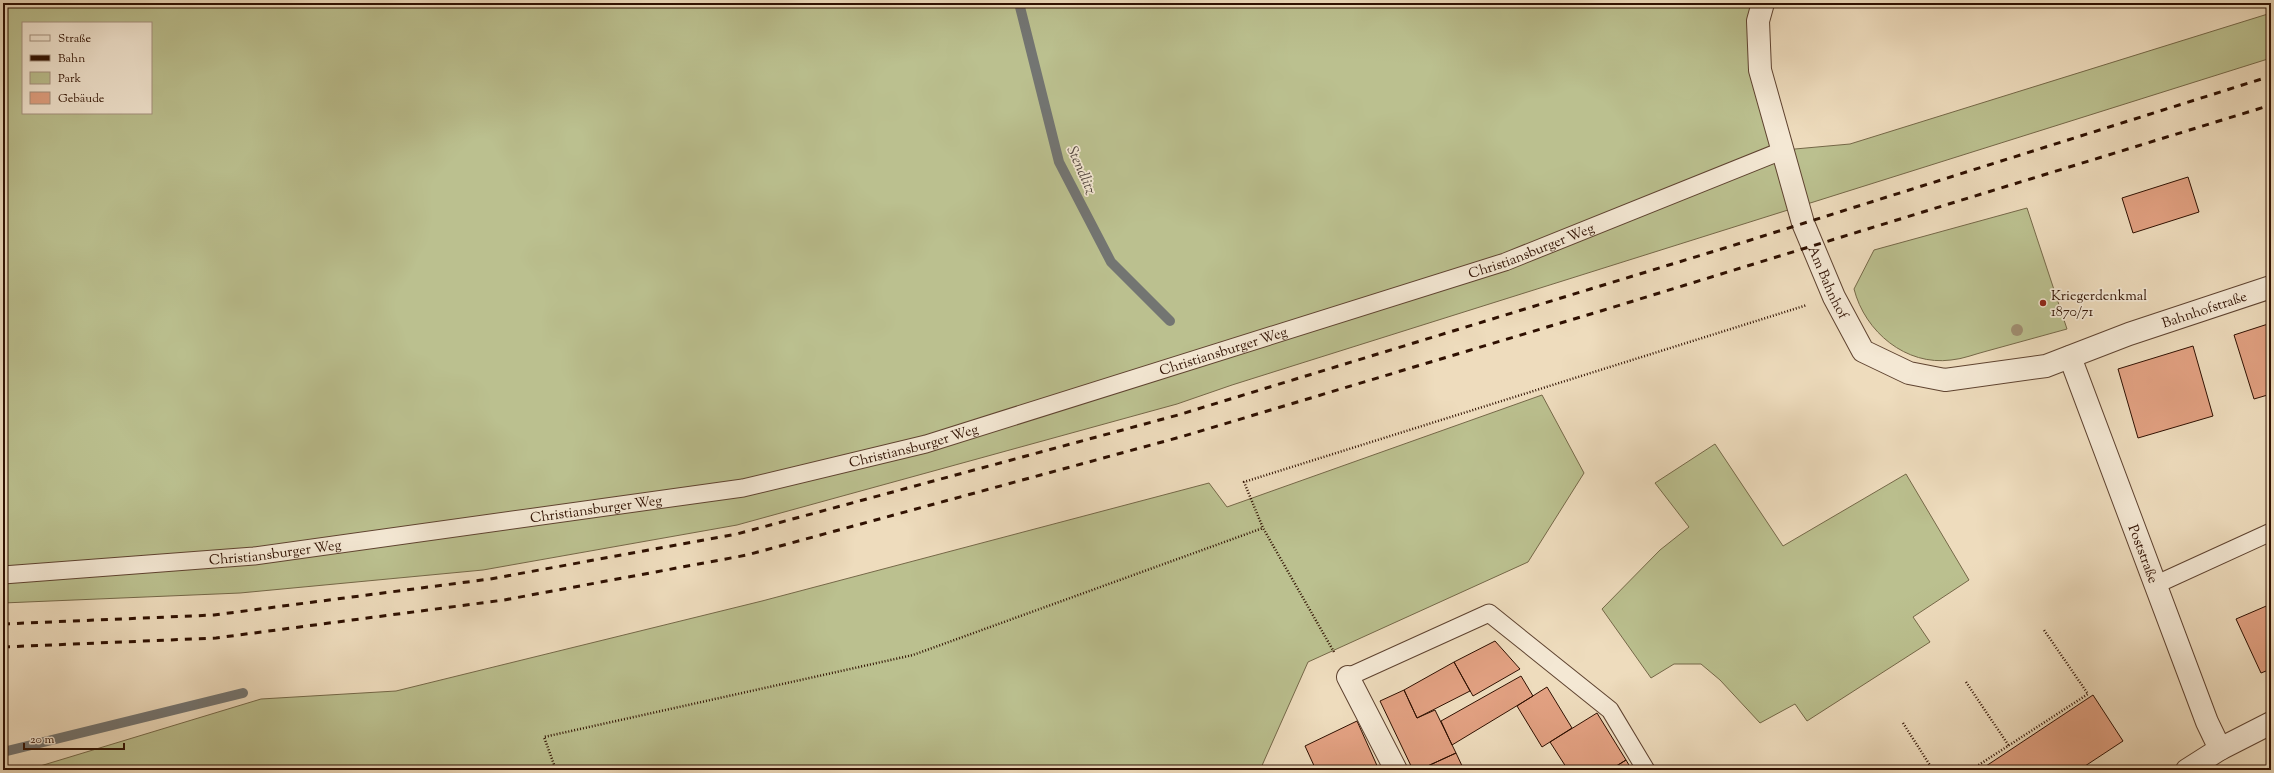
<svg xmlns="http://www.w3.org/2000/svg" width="2274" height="773" viewBox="0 0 2274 773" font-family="'Sorts Mill Goudy',serif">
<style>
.green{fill:#bbc08f;stroke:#756848;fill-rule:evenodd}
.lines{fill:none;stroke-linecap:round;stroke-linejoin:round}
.stream{stroke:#737572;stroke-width:10}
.building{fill:#e2a182;stroke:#2f1001}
.lane-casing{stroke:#5f4330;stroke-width:19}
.street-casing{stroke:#5f4330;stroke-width:24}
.path{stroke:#2f1001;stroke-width:2.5;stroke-dasharray:1 2;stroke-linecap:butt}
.lane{stroke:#f4e8d4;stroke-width:17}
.street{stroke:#f4e8d4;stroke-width:22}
.rail{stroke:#2f1001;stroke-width:3;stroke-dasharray:7 7;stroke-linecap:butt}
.tree{fill:#a08e71}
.poi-dot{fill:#8f2418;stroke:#f4e8d4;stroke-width:1.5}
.labels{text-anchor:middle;stroke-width:3.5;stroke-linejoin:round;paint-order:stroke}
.street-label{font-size:14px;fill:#2f1001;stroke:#f4e8d4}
.poi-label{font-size:14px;fill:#2f1001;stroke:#f4e8d4;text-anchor:start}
.water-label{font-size:15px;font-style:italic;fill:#574b43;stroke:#f4e8d4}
</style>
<rect width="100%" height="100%" fill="#eedcbd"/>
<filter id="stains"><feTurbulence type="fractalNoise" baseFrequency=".005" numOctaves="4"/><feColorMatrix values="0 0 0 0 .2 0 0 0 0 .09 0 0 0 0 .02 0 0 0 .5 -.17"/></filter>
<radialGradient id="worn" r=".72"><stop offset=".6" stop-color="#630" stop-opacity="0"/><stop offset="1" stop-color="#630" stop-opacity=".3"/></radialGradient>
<path class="green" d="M3 3H1763L1758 21 1784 150 1850 144 2271 13V58L1232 385 1177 404 737 525 483 570 240 593 3 603ZM23 23H151V113H23Z
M2027 208 2067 329C2040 336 2014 344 1987 351 1975 354 1963 359 1951 360 1906 366 1865 332 1854 289L1874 250Z
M1542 395 1584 473 1528 562 1308 662 1260 770H27L261 699 396 691 762 601 1209 483 1227 507Z
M1715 444 1783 546 1906 474 1969 580 1913 617 1930 642 1807 721 1795 704 1760 723 1720 680 1701 664H1674L1651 678 1602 609 1660 550 1689 527 1655 483Z"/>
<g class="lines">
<path class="stream" d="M1019 3 1059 162 1111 262 1170 321
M3 752 243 693"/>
</g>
<path class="building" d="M2188 177 2199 212 2133 233 2122 198Z
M2271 323V394L2254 399 2234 335Z
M2193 346 2213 416 2138 438 2118 369Z
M2271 604V669L2261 673 2236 619Z
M1495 641 1520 669 1473 696 1454 662Z
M1454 662 1470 691 1417 718 1404 690Z
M1521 676 1533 696 1452 745 1441 721Z
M1547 687 1572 728 1542 747 1517 706Z
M1404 690 1417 718 1435 710 1456 753 1419 770H1413L1380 701Z
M2093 695 2123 741 2079 770H1980Z
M1597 713 1626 760 1610 770H1568L1550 742Z
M1357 721 1379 770H1316L1305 746Z
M1456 753 1464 770H1419Z
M1626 760 1632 770H1610Z"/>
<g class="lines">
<g class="lane-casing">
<g id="lane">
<path id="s1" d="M3 575 254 556 743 488 926 444 1505 262 1784 150"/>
<path d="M2155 585 2271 532"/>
<path d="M1348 677 1489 613 1610 710 1646 770"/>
</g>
</g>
<g class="street-casing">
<g id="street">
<path id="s2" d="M1763 3 1758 21 1760 70 1803 223 1834 297 1863 351 1909 373 1945 380 2046 366 2129 334 2271 287"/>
<path id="s3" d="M2070 357 2207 722 2220 749"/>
<path d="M1348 677 1396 770"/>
<path d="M2187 770 2220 749 2271 723"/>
</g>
</g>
<path class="path" d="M1334 652 1263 528 1244 482 1807 305
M1966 682 2009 746
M1903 723 1933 770
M556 770 544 737 913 655 1263 528
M1971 770 2088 694 2044 630"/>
<use href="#lane" class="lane"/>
<use href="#street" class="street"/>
<path class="rail" d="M3 624 214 615 490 579 737 534 1178 415 1741 243 2271 76
M3 647 216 638 504 600 747 555 1184 436 1604 310 2271 105"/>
</g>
<circle class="tree" cx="2017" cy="330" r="6"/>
<circle class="poi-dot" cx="2043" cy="303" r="4"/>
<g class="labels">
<g class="street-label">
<text dy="5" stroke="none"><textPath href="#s1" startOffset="1569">Christiansburger Weg</textPath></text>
<text dy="5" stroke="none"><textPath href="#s2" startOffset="291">Am Bahnhof</textPath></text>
<text dy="5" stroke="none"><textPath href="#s2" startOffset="726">Bahnhofstraße</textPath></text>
<text dy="5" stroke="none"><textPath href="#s1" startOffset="1245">Christiansburger Weg</textPath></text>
<text dy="5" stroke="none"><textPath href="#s1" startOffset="921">Christiansburger Weg</textPath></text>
<text dy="5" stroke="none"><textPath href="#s1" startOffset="597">Christiansburger Weg</textPath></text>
<text dy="5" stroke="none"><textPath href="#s1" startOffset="273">Christiansburger Weg</textPath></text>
<text dy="5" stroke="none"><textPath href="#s3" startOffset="210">Poststraße</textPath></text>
</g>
<g class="poi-label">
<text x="2051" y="300">Kriegerdenkmal<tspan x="2051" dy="16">1870/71</tspan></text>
</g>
<g class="water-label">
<text transform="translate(1082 170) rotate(66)" y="5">Stendlitz</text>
</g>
</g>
<rect width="2274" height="773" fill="none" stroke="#eedcbd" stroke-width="16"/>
<rect x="4" y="4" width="2266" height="765" fill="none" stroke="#2f1001" stroke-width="2"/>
<rect x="8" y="8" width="2258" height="757" fill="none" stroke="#2f1001"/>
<rect x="22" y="22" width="130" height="92" fill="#f4e8d4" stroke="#a59280"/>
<rect x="30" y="35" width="20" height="6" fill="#f4e8d4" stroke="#a59280"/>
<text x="58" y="42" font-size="12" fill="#2f1001">Straße</text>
<rect x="30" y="55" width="20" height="6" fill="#2f1001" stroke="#a59280"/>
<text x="58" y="62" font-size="12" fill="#2f1001">Bahn</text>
<rect x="30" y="72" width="20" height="12" fill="#bbc08f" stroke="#a59280"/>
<text x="58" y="82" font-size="12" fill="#2f1001">Park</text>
<rect x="30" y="92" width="20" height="12" fill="#e2a182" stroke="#a59280"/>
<text x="58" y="102" font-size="12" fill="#2f1001">Gebäude</text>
<path d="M24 743v6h100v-6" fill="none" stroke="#2f1001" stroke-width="2"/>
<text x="30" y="743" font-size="12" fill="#2f1001" stroke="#f4e8d4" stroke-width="3" paint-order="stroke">20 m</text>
<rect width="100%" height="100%" filter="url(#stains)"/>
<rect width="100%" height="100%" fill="url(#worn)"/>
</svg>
